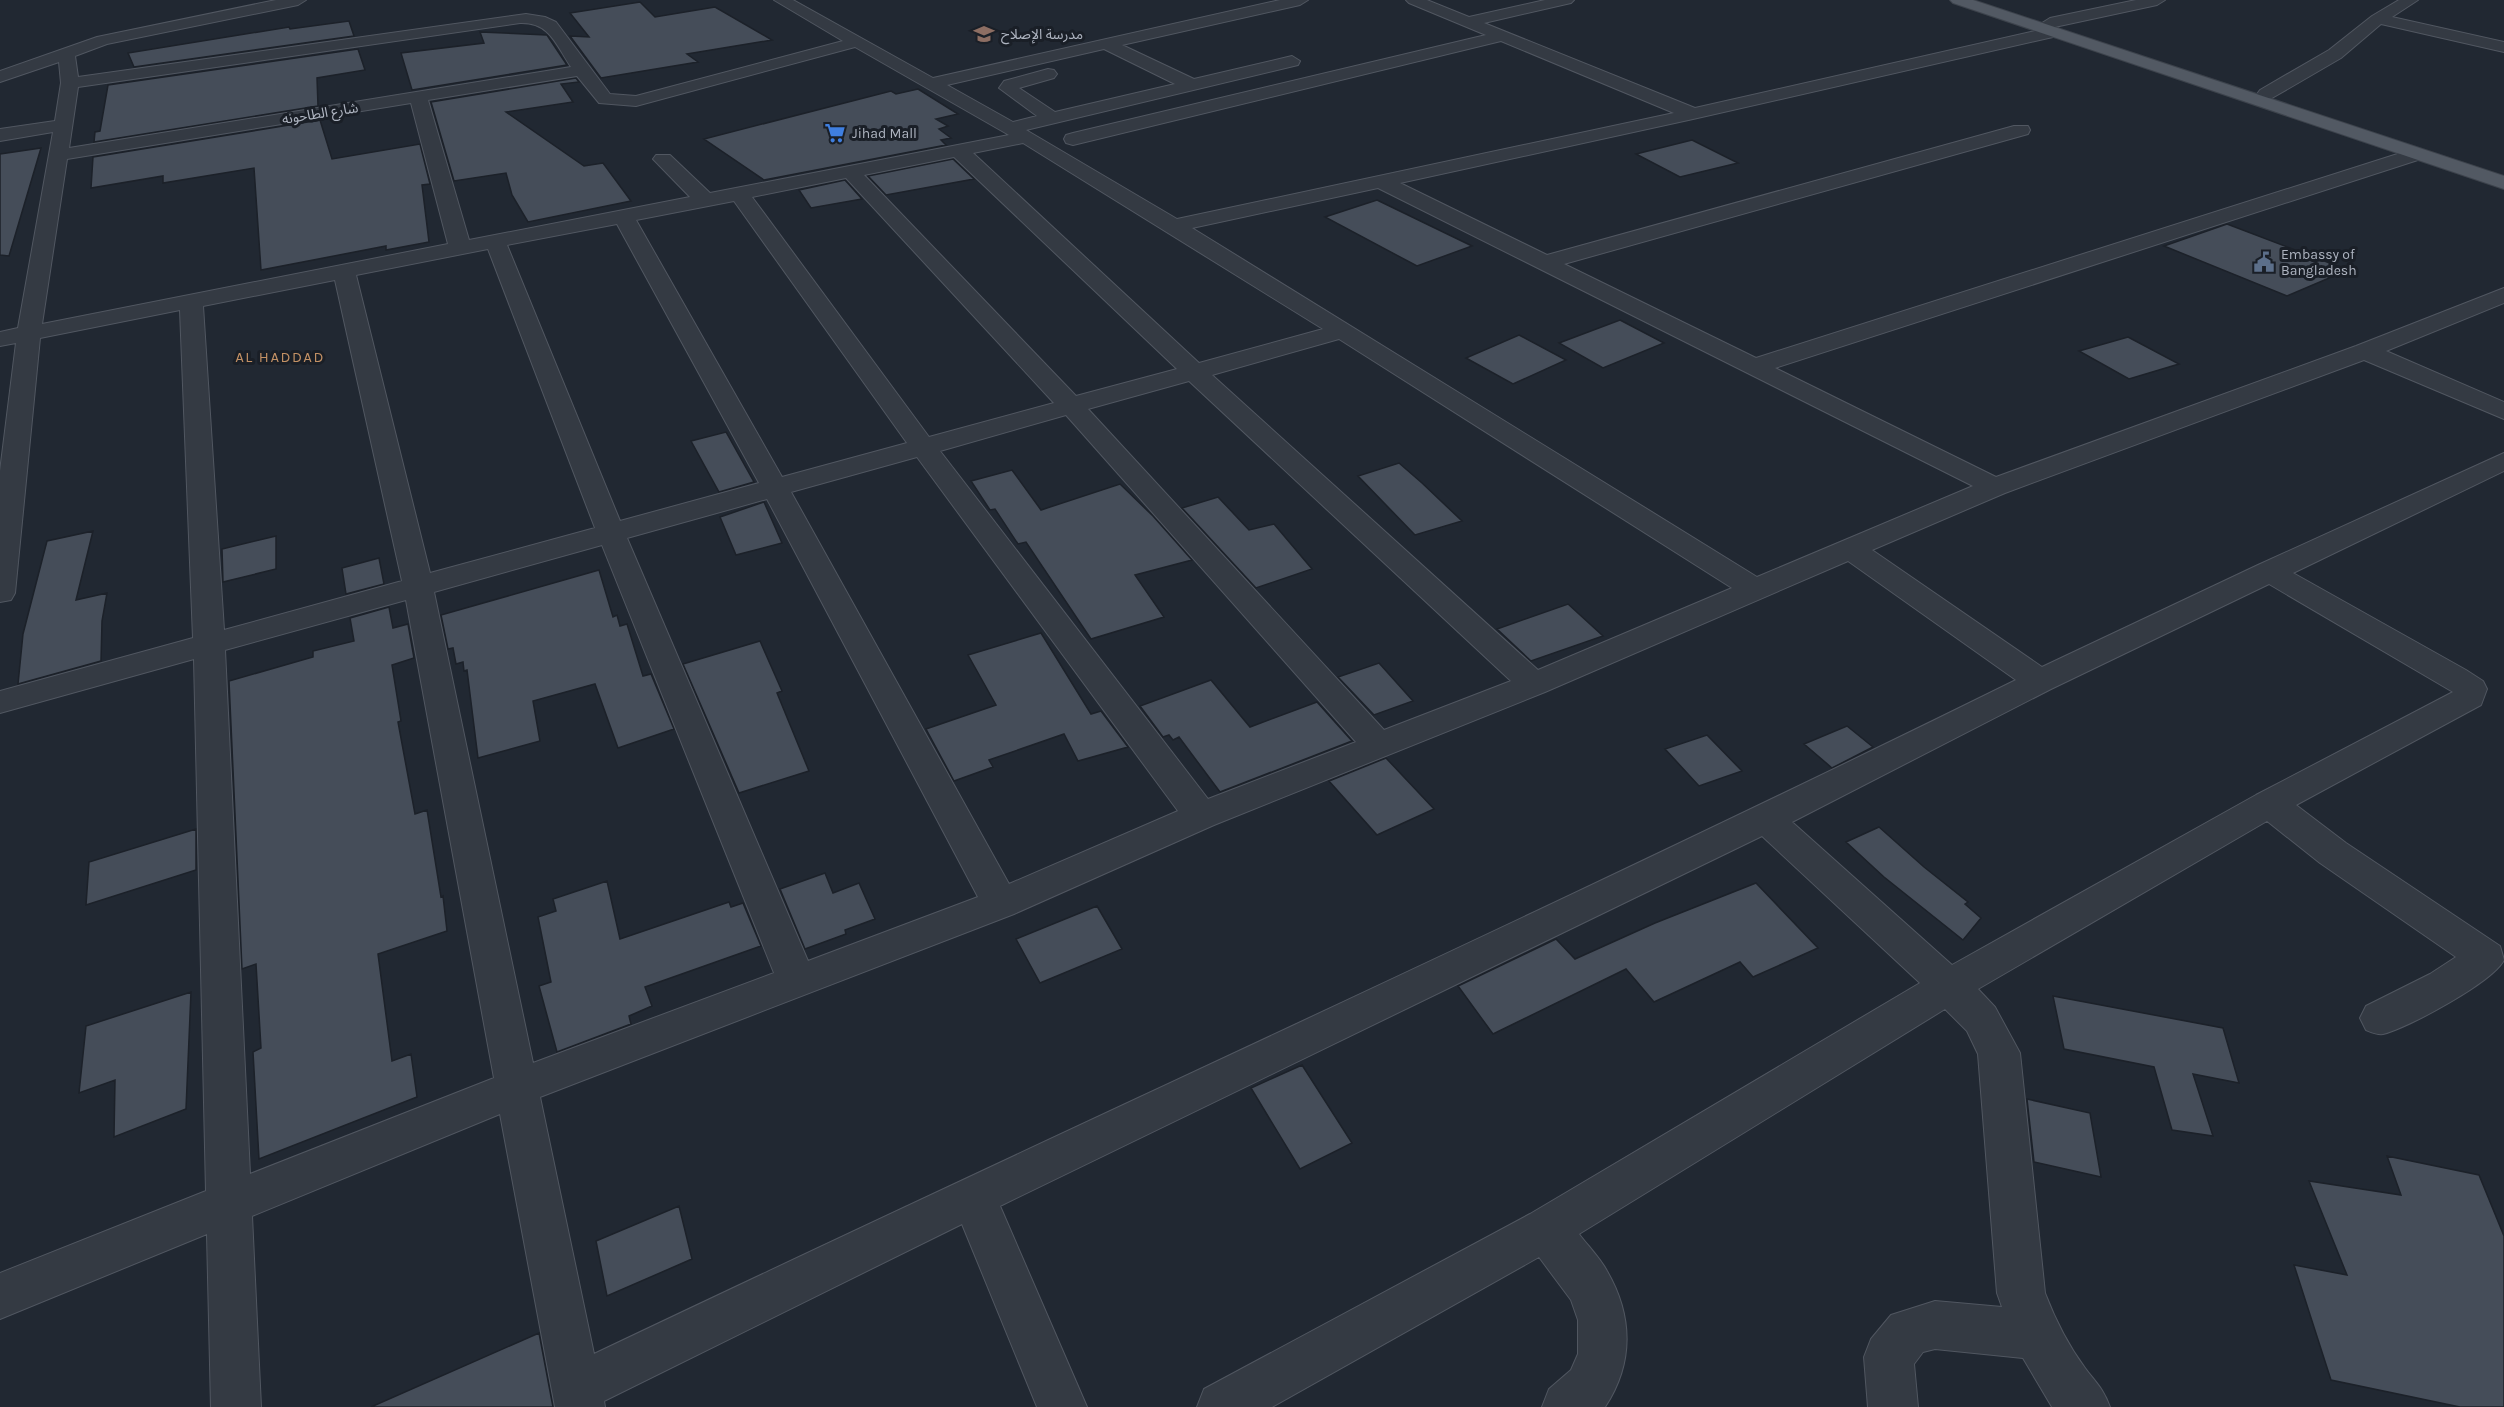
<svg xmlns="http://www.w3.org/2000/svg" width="2504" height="1407" viewBox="0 0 2504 1407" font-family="Karla,'Noto Sans Arabic',sans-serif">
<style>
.building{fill:#454d59;stroke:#1c2129;stroke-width:1.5}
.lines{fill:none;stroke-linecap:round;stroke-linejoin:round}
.minor-casing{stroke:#515761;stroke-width:2}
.major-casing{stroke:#3d434c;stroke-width:2}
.minor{fill:#343a43;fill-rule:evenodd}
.major{fill:#525963;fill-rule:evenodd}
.labels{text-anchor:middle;stroke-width:6;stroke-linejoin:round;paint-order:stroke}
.far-poi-label{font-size:14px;fill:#aeb4c0;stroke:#1a1f27;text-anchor:start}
.far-street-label{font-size:14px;fill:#aeb4c0;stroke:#1a1f27}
.far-neighbourhood-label{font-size:15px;letter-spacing:1.5px;fill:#c39165;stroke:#1a1f27}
</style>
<rect width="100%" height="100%" fill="#212832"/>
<path class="building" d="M640 2 655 17 715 7 772 40 687 54 698 62 601 78 570 36 589 37 570 13Z
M349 21 354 36 134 67 128 53 289 27 290 29Z
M480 32 547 35 567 65 412 90 401 53 484 43Z
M358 49 365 70 317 78 318 106 94 142 95 132 100 131 108 85Z
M576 78 579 82 561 84 573 102 506 112 584 166 603 163 631 201 528 222 512 195 506 173 454 181 431 102Z
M918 89 958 114 936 119 948 126 939 129 951 138 941 140 946 145 764 180 704 139 891 91 896 94Z
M320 120 332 159 420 144 430 184 422 185 429 242 386 250V246L261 270 254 168 163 183V176L91 188 93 157Z
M1692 140 1738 163 1680 177 1636 154Z
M41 148 9 256 0 255V154Z
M953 159 974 179 886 195 868 176Z
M845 180 862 199 811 208 799 190Z
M1377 200 1472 246 1417 266 1325 217Z
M2227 224 2348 270 2287 296 2164 246Z
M1620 320 1664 343 1603 368 1559 343Z
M1519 335 1566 360 1513 384 1466 358Z
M2128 337 2179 364 2129 379 2079 351Z
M726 432 754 482 719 492 691 441Z
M1399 463 1422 483 1462 521 1415 535 1358 476Z
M1012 470 1041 510 1120 484 1153 516 1192 560 1135 575 1164 617 1091 639 1026 542 1018 544 995 509 990 510 971 481Z
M1218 497 1249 530 1274 524 1312 569 1256 588 1182 508Z
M764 502 782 543 736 555 720 517Z
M93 531 76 600 107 593 102 621 101 661 18 684 23 634 47 541Z
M276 536V569L223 582 222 549Z
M379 558 384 584 346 594 342 568Z
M599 570 613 617 617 615 620 626 627 624 643 676 651 674 674 729 618 748 595 684 533 701 540 741 478 758 467 670 464 671 463 662 456 664 453 648 448 649 441 615Z
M1568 604 1603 636 1531 661 1497 629Z
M389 607 393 628 408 624 414 658 392 665 401 721 398 722 415 814 427 810 441 897 443 896 447 931 378 954 392 1061 411 1054 417 1097 259 1159 253 1052 261 1048 256 964 242 969 229 681 313 657V651L354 641 350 618Z
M1041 633 1091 714 1101 711 1128 747 1078 761 1064 734 989 760 993 767 954 781 926 729 996 705 968 655Z
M760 641 782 691 777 693 809 771 739 793 683 664Z
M1379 663 1413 701 1374 715 1338 677Z
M1211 680 1250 727 1317 702 1352 741 1220 792 1179 737 1173 740 1169 735 1163 737 1140 706Z
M1847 726 1873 747 1832 768 1804 744Z
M1707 735 1742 771 1699 786 1665 749Z
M1386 758 1434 809 1377 835 1329 781Z
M1879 827 1924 867 1968 902 1965 904 1981 918 1963 940 1884 877 1846 842Z
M196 829V870L86 905 89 862Z
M825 873 833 893 859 883 875 919 845 930 846 934 805 949 780 889Z
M607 881 620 939 729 902 731 907 743 903 761 946 645 987 652 1006 629 1016 631 1024 557 1052 539 986 551 982 538 917 556 911 553 899Z
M1756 883 1818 948 1753 977 1740 962 1654 1002 1626 969 1493 1034 1458 986 1556 939 1575 959 1655 923Z
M1097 906 1122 949 1040 983 1016 939Z
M191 992 186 1109 114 1137 115 1080 79 1093 86 1026Z
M2053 996 2223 1028 2239 1083 2193 1074 2213 1136 2172 1130 2154 1067 2064 1049Z
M1302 1065 1352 1143 1300 1169 1251 1088Z
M2027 1099 2090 1113 2101 1177 2034 1162Z
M2387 1156 2479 1175 2504 1236V1407H2460L2331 1380 2294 1265 2347 1275 2309 1181 2401 1195Z
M679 1206 692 1259 607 1296 596 1241Z
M539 1333 553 1407H371Z"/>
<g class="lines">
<g class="minor-casing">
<path id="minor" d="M276 0H306L298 5 107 44 75 56 78 77 526 14 545 17 556 22 610 94 636 96 843 41 774 0H793L933 78 1280 0H1308L1300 5 1122 45 1194 79 1292 56 1300 61 1298 65 1026 130 1177 219 1674 113 1501 41 1073 145 1066 143 1064 139 1066 135 1073 133 1486 35 1409 3 1406 0H1427L1469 17 1545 0H1574L1571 3 1484 23 1695 108 2053 27 2059 29 2061 32 2059 35 2053 37 1693 119 1400 183 1547 255 2014 126H2028L2030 130 2028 134 1564 264 1756 358 2410 150H2424L2427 154 2424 158 1775 368 1996 477 2356 346 2504 288V303L2386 351 2504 402V419L2364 360 2005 493 1872 550 2042 667 2258 565 2504 453V471L2293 573 2466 670 2483 681 2487 689 2481 705 2296 805 2346 843 2500 946 2504 960C2493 982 2408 1028 2383 1034 2377 1035 2371 1032 2366 1030L2360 1018 2366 1006 2430 974 2456 957 2320 863 2267 821 1978 989 1995 1007 2020 1053 2045 1293C2055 1319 2068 1345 2085 1368 2096 1383 2103 1388 2110 1407H2052L2023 1358 1935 1349 1923 1352 1914 1364 1918 1407H1868L1864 1357 1871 1339 1891 1315 1935 1301 2002 1307 1997 1293 1978 1054 1967 1031 1945 1009 1579 1234C1588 1246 1600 1258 1607 1271 1633 1316 1634 1363 1605 1407H1542L1549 1389 1571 1370 1578 1354V1320L1571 1300 1539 1257 1272 1407H1197L1204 1389 1530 1214 1920 983 1762 836 1000 1206 1087 1407H1037L962 1224 604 1401 605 1407H555L500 1114 252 1216 261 1407H211L207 1234 0 1319V1273L206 1191 194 659 0 713V691L193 638 180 310 40 338 15 593 11 600 0 602V471L16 343 0 346V332L18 328 53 132 0 141V129L55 121 61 83 59 62 0 82V71L97 37ZM520 23C550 22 556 45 571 67L69 148 78 87ZM855 47 1009 135 710 193 670 155H656L653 159 690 197 469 240 428 100 577 76 599 103 636 106ZM1104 49 1175 84 1055 112 1019 88 1054 78 1057 74 1054 70 1048 69 1004 81 999 88 1037 116 1013 122 947 85ZM411 103 448 244 42 324 67 159ZM1023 143 1323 329 1199 363 973 153ZM954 157 1177 369 1076 396 864 175ZM846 178 1054 403 929 437 752 197ZM1378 188 1973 486 1757 577 1192 228ZM734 201 907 443 782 477 636 220ZM617 224 759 483 620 521 507 245ZM488 249 595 528 430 573 356 275ZM335 280 402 581 224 630 203 306ZM1339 339 1732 588 1538 670 1212 375ZM1189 381 1511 681 1384 730 1088 409ZM1066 415 1356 742 1208 799 940 451ZM917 457 1178 811 1009 884 791 492ZM767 499 978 897 808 961 627 538ZM602 545 774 973 533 1063 434 592ZM1848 561 2016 680C1546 912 1068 1128 594 1354L540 1097 1014 914 1214 825 1545 692ZM2269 584 2453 692 2256 795 1952 965 1792 822 2051 689ZM406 600 494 1078 250 1174 225 650Z
M2136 0H2165L2157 5 2050 28 2042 23 2050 18Z
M2399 0H2418L2392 17 2504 42V52L2381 24 2341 58 2272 98H2260L2257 94 2260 90 2329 50 2372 16Z"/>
</g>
<g class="major-casing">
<path id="major" d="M1950 0H1973L2504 176V189L1953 3Z"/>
</g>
<use href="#minor" class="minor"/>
<use href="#major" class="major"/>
</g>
<defs>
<g id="school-bare" transform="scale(1.62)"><path d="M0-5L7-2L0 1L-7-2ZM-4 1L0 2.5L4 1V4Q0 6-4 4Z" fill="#8d6e63" stroke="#1a1f27" stroke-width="2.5" paint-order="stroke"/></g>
<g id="supermarket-bare" transform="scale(1.62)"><path d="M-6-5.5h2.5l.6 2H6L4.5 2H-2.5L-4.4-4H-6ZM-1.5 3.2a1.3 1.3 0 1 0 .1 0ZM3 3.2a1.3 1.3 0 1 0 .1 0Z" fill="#3f7fe0" stroke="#1a1f27" stroke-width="2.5" paint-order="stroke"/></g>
<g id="civic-bare" transform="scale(1.62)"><path d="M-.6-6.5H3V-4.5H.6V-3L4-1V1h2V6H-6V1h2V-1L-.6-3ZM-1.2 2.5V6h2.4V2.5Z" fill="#5c6f8a" stroke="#1a1f27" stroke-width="2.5" paint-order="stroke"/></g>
</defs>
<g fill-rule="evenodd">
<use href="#school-bare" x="984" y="34"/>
<use href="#supermarket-bare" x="835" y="133"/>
<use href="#civic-bare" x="2264" y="262"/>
</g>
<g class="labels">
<g class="far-poi-label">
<text x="1001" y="39">مدرسة الإصلاح</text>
<text x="852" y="138">Jihad Mall</text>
<text x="2281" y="259">Embassy of<tspan x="2281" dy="16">Bangladesh</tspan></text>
</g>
<g class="far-street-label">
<text transform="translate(320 113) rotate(-9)" y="5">شارع الطاحونه</text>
</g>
<g class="far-neighbourhood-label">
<text x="280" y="362">AL HADDAD</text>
</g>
</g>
</svg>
